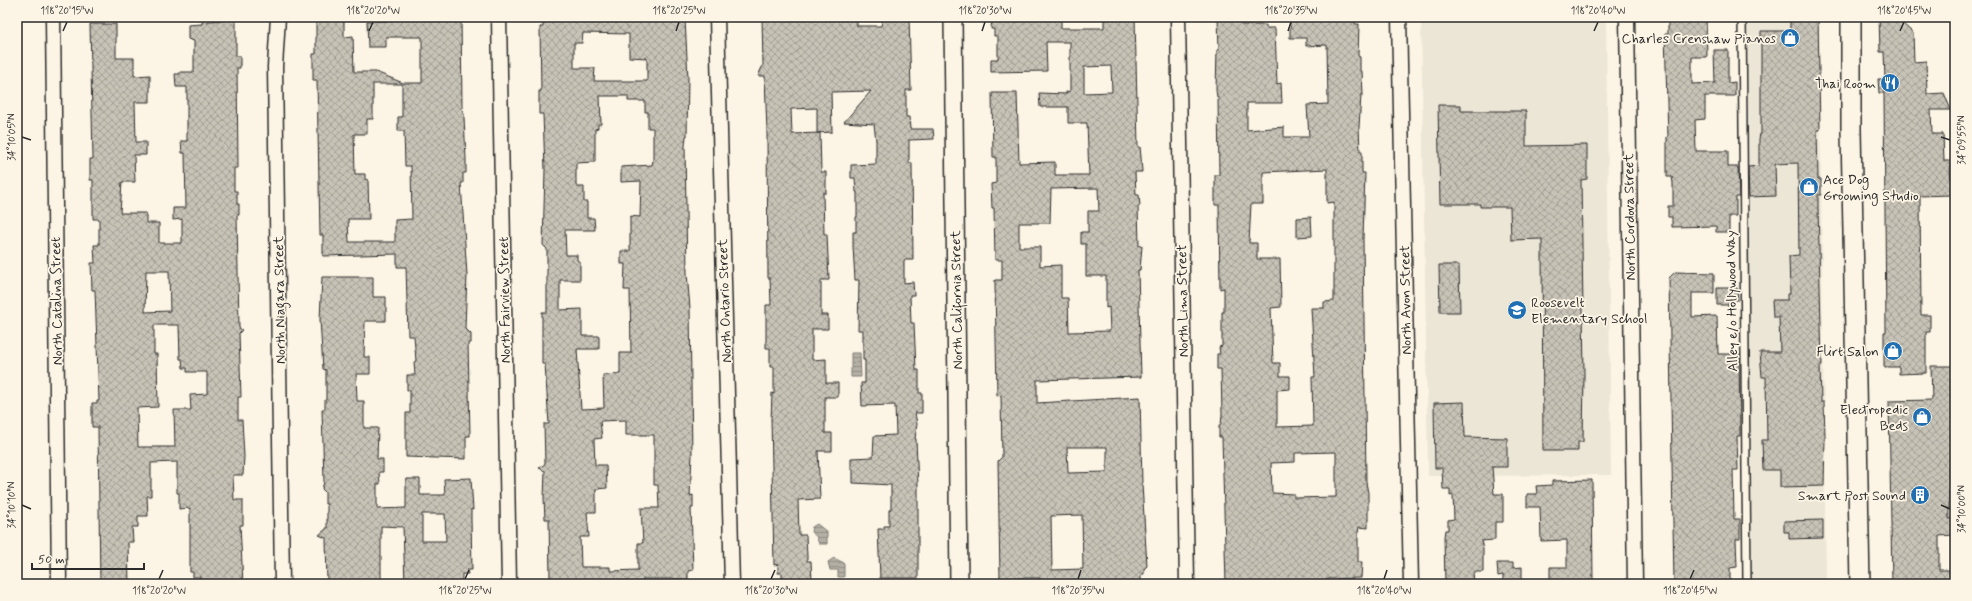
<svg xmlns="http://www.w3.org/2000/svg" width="1972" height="601" viewBox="0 0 1972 601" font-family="Mynerve,sans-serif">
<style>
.built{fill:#ece6d7}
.water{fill:url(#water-rules);stroke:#7d7b74}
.building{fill:url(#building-cross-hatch);stroke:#2b2b2b;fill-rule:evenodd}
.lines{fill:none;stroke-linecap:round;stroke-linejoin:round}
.service-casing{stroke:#2b2b2b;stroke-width:10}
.minor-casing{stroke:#2b2b2b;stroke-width:17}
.tertiary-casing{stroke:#2b2b2b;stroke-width:20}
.secondary-casing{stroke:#2b2b2b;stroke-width:22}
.service{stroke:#fcf5e5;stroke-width:7}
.minor{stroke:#fcf5e5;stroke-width:14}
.tertiary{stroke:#fcf5e5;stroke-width:17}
.secondary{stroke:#fcf5e5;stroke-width:19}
.ticks{fill:none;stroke:#2b2b2b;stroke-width:1.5}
.labels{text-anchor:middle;stroke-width:3.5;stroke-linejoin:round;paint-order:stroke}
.poi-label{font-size:14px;fill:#2b2b2b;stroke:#fcf5e5;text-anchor:end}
.street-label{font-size:14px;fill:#2b2b2b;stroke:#fcf5e5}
.neatline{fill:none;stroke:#2b2b2b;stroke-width:1.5}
.ticks-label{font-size:10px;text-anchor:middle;fill:#2b2b2b}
</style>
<defs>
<pattern id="water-rules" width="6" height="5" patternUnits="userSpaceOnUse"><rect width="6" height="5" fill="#b4b0a5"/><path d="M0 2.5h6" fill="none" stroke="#938f87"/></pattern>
<pattern id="building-cross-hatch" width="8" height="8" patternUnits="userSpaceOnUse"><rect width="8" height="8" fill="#c8c3b7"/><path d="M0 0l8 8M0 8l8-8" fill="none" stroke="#a39f95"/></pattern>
</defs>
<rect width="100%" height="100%" fill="#fcf5e5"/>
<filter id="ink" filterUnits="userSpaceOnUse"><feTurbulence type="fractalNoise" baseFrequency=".025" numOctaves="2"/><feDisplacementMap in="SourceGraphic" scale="8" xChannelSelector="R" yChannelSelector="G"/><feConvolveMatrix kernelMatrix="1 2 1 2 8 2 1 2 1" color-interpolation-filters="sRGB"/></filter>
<g filter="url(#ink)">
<path class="built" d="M1421 17H1606L1611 475 1428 476Z
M1746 17H1819L1826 584H1752L1750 513 1746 507Z"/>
<path class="water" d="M851 353H860L861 377H851Z
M817 524 827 532V544H819L816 536 811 532 812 527Z
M834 558 844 563V577H838V570H830L828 562Z"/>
<path class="building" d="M420 17H461L462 107 464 117 466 159V173H463V183H461L467 275 465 328 471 334V343H468L470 436H466V459L406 457V413H410V390H407V375H415L414 362 416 361 414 336H408L406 267H397V254L323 256V235H320L317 80H313V54H316V21L344 20V37L353 36 354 72H376L403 83H422V37H386V47H368L367 21H392V18ZM373 84H402V117H398V131H404L405 166H411L412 219 395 220V242H349L348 219H369L368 180 365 179V174H355L354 134H367V119H373Z
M593 17H610V19H639V17L685 19 688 78 687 136H686L685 146 687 273 690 308 692 455 690 496 693 495V508H691L693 570 688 571V579H643V584H553V579H550L549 519H545L544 498 545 471 539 468 545 464 544 424H549L545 364H542V312H547V249L543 245 545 170 543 114H539V91H541L540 27H543V20H553V18ZM583 33 629 34V57L647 58V81H594L595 68H574V43H582ZM600 96H628V101H645V112H648V128H653V160L652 165 621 167V182L641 181 640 217 630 216V251H621V264H625L624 290H630L631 353H620V374L603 375 604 408 581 409 577 349H599V336H582V309L560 310V280H580V262L577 260V255H566L565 230H595L594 218H587V202H584V187H577L576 185V163L595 162V129L598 128V124H601ZM626 420V435H654V485H658L659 508H641L643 543H638V570L610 571V567H581L580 537H589L587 512H596V489L607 488 606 465H595L594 439 602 438 600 421Z
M762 17H857V26H881L883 17H909L911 90H906V117H909L910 129H933L934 139 909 140V163H912L913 260H904V283L913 282 914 295H910L911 323H914L916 370H919V393H922V413H915L917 424 915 439H916L918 486V578H880L878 529H884V526H889V510L891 509V485L853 483V469H851V458L873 457 874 436 896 435 895 405 862 406 861 383H865V360H863V330H858L859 280H855L853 246V232H856V217H857V192H856L855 178H851V165L876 164V141L874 124 844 122 871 91 831 92 832 132 817 133V108L791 109 792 134 820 133 821 172H826V193H823L824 234H827L829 280H821V315H828V329H812V360L826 359V383H838V397H825V433H832V451H818L820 499 798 500 799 535H806L807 556V561H811L812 581 782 582V573H778V564L774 565 771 419 772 393 774 394V367H770V348H766V305H771L770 278H768L767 133 765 76H758L763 65Z
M992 17 1058 18 1061 20V28H1104V17H1135L1138 147H1140L1141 157 1142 172H1135L1136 195H1139L1140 206H1138L1139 246H1142L1140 270H1138L1141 377 1037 380V403L1140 397 1142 484 1147 566 1144 569V574H1141V584H1041L1040 578H1000L998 461 1002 457 1001 395 997 396 995 284V280H1002V260H995L994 208H992L991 184 996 183V157H993L992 93H1017L1019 163 1055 162V175H1089L1087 123H1068V107H1040L1039 93 1066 94V92L1070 91V42H1046L1047 71 991 72V59H998V36H994V29H991ZM1111 66 1112 92 1084 93V67ZM1098 188 1099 211H1088V232H1081V244H1086V276H1106V308L1109 307 1110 331 1069 332 1068 298H1061V265L1040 266V247H1019V223H1050L1051 189ZM1067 447H1107V472L1068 473ZM1082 515 1083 569 1052 570 1051 516Z
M1218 17H1242V25H1266V28H1275L1277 84 1281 83 1282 103H1247V130L1284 127V137H1309L1307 105 1328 104 1327 45 1306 46V38H1290V17H1355V24H1359L1358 56 1360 57V71H1362L1363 95H1361L1359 127 1360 151H1362V173H1365L1363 239 1366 482 1368 493V528L1359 527 1358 533V562H1362L1361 578 1327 579V584H1226L1222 437H1219V425L1221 424 1222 415 1221 369H1217V354H1220L1219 347 1222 346V312H1224V288L1220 289 1219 205H1215V175H1219L1218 97H1217L1216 90 1217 50H1219ZM1327 169V203L1334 202V301L1324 302V308H1311L1315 377H1312L1313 426 1277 427V390L1290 389V376H1280V363H1273L1271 308 1281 307 1280 259H1257V243H1249L1251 204H1263V172ZM1336 452V497L1294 498V494L1272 493 1271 463 1295 462V453Z
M1668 17H1706L1707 57H1692V84L1715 83 1714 50H1728V83L1735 82V96H1705V119L1695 120 1696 151H1728V167H1738L1739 197H1736V216H1729V232H1716V226L1672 227V217H1668V206H1673V183L1672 177H1667V137H1668L1665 34H1668Z
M1790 17H1818L1820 130H1817L1818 179H1821V195H1818V207L1822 366H1820L1821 402H1824L1825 437 1824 486 1780 487V470H1763L1762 440H1767L1766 377H1762L1760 352H1780L1779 317H1773L1772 300H1787V294H1790L1789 256 1799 255 1798 163 1775 164 1776 196 1749 197 1748 167 1759 166V139L1760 134H1761V31H1790Z
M1879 17H1901V22L1913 33 1914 62 1926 61 1927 94 1944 93 1951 110H1931L1932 134H1943L1944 161H1950L1951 195 1920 196 1921 315H1930V332H1926V373L1899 374V367H1884V332H1886L1884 93H1879L1878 79H1885L1884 52H1880Z
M236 19V56H240V68H237L238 168H234V191H237V204H239V215H237L239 328 242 330 239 333 241 397H238V420H242L244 456 243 475H233L234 500H243V525H240L243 584H200V577H193V572H190V508L179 509V493H177V462L151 463V496H147L148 516H138V527H132L133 542H128L129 584H100L98 427H92V403H97V401H99L95 290H92L91 263H95L94 245H99V219H93V180H90V159H93L90 24H116V58H134V76L150 75V102H135L136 142H146V155H134L135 182H122L120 213H146V223H159V243H182V219L173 220V208H186L185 153H182L181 141H187V87H176L175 74H180V72H194V41L188 39V25L202 24V22L210 21ZM146 271H169L170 311 145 312ZM154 325H179L180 359H182L183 368H187V372H207V394L190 395 191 410H174L175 447H138L137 408 158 407 157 354H154Z
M1438 105H1461V111H1526V146L1587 145V179L1581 180 1584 374 1583 442H1578V451H1543L1542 239 1511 240 1510 207H1480V204H1440Z
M1311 217 1312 236 1297 237V218Z
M1439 265H1459L1460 312H1440Z
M1675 272 1714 273V293H1692V317L1717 316 1718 354H1739L1740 436H1737L1738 470H1733L1734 519H1740V539H1736L1737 567 1730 568V584H1674L1669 278Z
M322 277H373V297H386V321H365L364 357H370V374H356L357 401H364V428H378L377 459H383V472H379L380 484H377V509L406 508V479H420V495H445L444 479 471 478 473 510 471 509V519L472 570H467L468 574H462V584H405L403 527 381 526V584H327L326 538 319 535 327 528V504H325V492L322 489 324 482 322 409H325V400H326V370L323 369 320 319ZM422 514H445L446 541H422Z
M1717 288H1737L1738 300H1729V305H1717Z
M1931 366H1955L1953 467H1949V519L1955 518V535L1939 536V570H1955V584H1892L1889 401 1932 400Z
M1464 402 1465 437 1507 438V467H1492L1494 494H1503V522H1495V540L1481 541 1483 548V572H1473L1474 584H1445L1444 537 1445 530H1448V520L1454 519 1453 495 1450 496V489H1443L1442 468H1435L1434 403Z
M1592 480 1593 584H1550V567H1567V540L1541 541 1540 507H1527V494H1537L1536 486 1552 485V481Z
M1823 520V538L1789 539V532H1784V521Z
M1497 563H1513V568L1522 567V584H1503V575L1498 576Z"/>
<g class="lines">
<g class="service-casing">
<path id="service" d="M1742 17 1747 584"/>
</g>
<g class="minor-casing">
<path id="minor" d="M53 17 59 584
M278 17 275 67 282 584
M499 17 509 584
M717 17 732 584
M1178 17 1187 584
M1399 17 1411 584
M1627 17 1635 584"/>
</g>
<g class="tertiary-casing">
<path id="tertiary" d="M953 17 959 584"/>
</g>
<g class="secondary-casing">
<path id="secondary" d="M1851 17V131L1860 584"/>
</g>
<use href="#service" class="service"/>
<use href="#minor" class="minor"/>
<use href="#tertiary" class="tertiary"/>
<use href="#secondary" class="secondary"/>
</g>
</g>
<path class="ticks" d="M63 31 67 22M369 31 373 22M676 31 679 22M982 31 985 22M1288 31 1291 22M1594 31 1598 22M1900 31 1904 22M22 137 31 140M1941 137 1950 140M22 505 31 509M1941 505 1950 509M159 579 163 570M465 579 469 570M771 579 775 570M1078 579 1081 570M1384 579 1387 570M1690 579 1694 570"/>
<defs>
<g id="shop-disc" transform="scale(1)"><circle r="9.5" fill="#1f6fb2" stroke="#fcf5e5"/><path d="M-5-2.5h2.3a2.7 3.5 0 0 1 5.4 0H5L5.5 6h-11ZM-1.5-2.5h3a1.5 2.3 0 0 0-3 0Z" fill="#fff"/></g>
<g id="restaurant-disc" transform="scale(1)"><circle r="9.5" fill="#1f6fb2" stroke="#fcf5e5"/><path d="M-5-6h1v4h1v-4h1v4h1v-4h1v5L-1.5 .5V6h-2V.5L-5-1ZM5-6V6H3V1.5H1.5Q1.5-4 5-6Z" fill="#fff"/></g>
<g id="school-disc" transform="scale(1)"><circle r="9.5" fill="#1f6fb2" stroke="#fcf5e5"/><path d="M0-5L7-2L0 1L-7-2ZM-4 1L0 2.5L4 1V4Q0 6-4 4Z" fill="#fff"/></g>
<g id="building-disc" transform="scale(1)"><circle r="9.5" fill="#1f6fb2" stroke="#fcf5e5"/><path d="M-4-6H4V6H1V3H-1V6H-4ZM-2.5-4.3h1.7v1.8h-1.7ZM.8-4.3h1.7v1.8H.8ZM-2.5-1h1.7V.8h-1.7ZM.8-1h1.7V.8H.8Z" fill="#fff"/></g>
</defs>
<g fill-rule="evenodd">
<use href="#shop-disc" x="1790" y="38"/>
<use href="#restaurant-disc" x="1890" y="83"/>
<use href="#shop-disc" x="1809" y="187"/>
<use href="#school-disc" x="1517" y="310"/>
<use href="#shop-disc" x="1893" y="351"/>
<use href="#shop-disc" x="1922" y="417"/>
<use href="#building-disc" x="1920" y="495"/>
</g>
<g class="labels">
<g class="poi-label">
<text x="1776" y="43">Charles Crenshaw Pianos</text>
<text x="1876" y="88">Thai Room</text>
<text x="1823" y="184" text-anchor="start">Ace Dog<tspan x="1823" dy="16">Grooming Studio</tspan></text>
<text x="1531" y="307" text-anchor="start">Roosevelt<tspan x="1531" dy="16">Elementary School</tspan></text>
<text x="1879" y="356">Flirt Salon</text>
<text x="1908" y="414">Electropedic<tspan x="1908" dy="16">Beds</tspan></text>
<text x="1906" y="500">Smart Post Sound</text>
</g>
<g class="street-label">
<text transform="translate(1629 217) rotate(-91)" y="5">North Cordova Street</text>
<text transform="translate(279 300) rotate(-91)" y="5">North Niagara Street</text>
<text transform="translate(504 300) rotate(-91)" y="5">North Fairview Street</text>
<text transform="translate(956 300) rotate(-91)" y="5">North California Street</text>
<text transform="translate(1405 300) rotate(-91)" y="5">North Avon Street</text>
<text transform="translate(56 301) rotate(-91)" y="5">North Catalina Street</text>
<text transform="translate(724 301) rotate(-92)" y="5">North Ontario Street</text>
<text transform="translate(1182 301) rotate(-91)" y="5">North Lima Street</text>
<text transform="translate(1731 301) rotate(-91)" y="5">Alley e/o Hollywood Way</text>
</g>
</g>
<rect width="1972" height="601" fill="none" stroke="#fcf5e5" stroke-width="44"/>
<path d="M32 563v6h112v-6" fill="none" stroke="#2b2b2b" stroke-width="2"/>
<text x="38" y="563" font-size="12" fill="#2b2b2b" stroke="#fcf5e5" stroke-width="3" paint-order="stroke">50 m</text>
<rect x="22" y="22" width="1928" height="557" class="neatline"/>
<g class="ticks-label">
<text x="67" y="14">118°20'15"W</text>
<text x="373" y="14">118°20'20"W</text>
<text x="679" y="14">118°20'25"W</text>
<text x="985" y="14">118°20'30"W</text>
<text x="1291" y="14">118°20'35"W</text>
<text x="1598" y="14">118°20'40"W</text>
<text x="1904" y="14">118°20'45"W</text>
<text transform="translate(11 137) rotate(-90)" y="4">34°10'05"N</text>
<text transform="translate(1961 140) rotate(-90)" y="4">34°09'55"N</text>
<text transform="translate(11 505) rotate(-90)" y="4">34°10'10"N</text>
<text transform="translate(1961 509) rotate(-90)" y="4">34°10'00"N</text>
<text x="159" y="594">118°20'20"W</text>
<text x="465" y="594">118°20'25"W</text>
<text x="771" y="594">118°20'30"W</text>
<text x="1078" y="594">118°20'35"W</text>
<text x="1384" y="594">118°20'40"W</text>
<text x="1690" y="594">118°20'45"W</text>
</g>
</svg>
